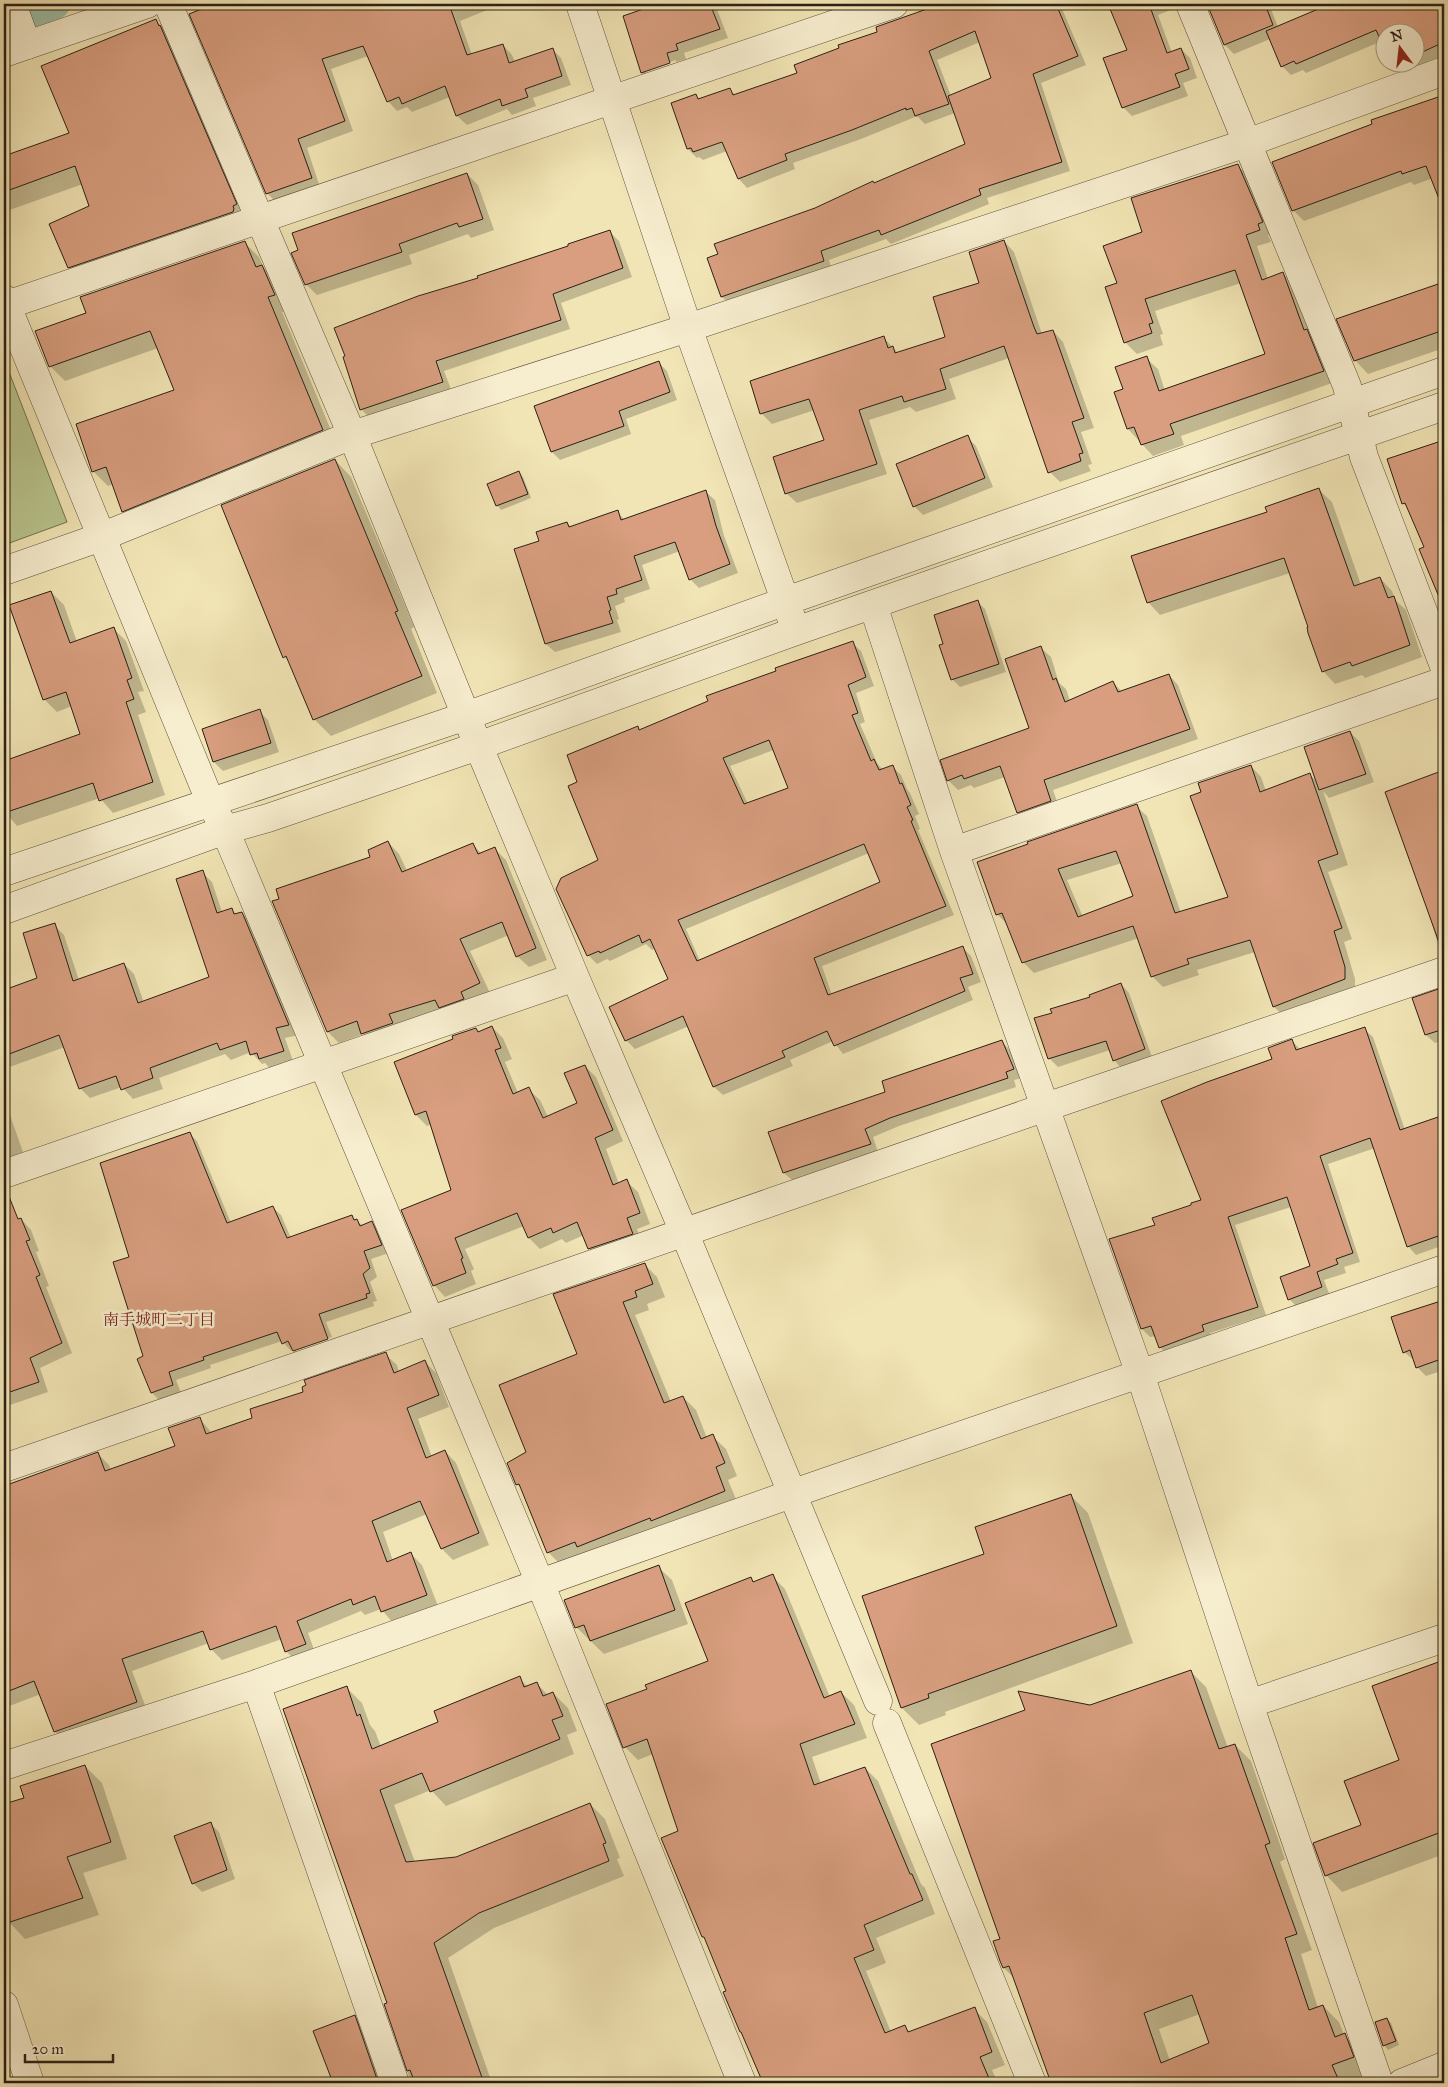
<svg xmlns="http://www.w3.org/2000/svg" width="1448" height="2087" viewBox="0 0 1448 2087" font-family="'IM FELL Great Primer','Noto Serif JP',serif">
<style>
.green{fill:#b9c58e;stroke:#727252}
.shadow{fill:#0003;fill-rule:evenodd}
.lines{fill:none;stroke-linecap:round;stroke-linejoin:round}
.canal{stroke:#9cc0a8;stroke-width:30}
.building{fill:#d89e7f;stroke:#2a2016;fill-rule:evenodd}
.minor-casing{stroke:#5c513e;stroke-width:29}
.tertiary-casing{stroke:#5c513e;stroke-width:29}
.minor{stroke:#f7eecf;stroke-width:28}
.tertiary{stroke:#f7eecf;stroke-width:28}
.labels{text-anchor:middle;stroke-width:5;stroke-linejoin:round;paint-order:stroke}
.neighbourhood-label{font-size:16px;fill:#7a1f14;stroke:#f7eecf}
</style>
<rect width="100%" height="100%" fill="#f2e5b5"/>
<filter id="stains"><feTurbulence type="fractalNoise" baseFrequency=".004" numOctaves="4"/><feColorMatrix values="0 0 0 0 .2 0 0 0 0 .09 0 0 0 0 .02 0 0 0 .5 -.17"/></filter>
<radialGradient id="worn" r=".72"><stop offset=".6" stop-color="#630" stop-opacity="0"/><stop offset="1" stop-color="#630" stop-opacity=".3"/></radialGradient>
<path class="green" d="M4 359 67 522 4 545Z"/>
<path class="shadow" d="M30 4H55L56 6 38 12Z
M217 4H502L460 21 472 55 503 45 512 55 515 62 552 49 561 58 571 85 533 98 536 106 512 115 507 109 467 125 457 116 450 97 412 112 407 107 397 111 388 101 368 56 331 69 353 131 307 148 320 187 276 202 267 193 191 14Z
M646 4H715L728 38 684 53 686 59 676 62V60L646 70V73L675 63 678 72 651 82 642 73 625 17 647 9Z
M944 4H1060L1086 65 1041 83 1070 171 987 198 989 204 891 244 886 239 829 260 832 270 731 305 722 297 709 259 816 209 966 145 955 113 925 124 918 117H915L861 139 793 163 795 169 747 188 739 179 727 151 703 160 699 157 697 158 688 149 673 104 696 95 700 100 730 89 736 96 799 73 879 32 877 28ZM980 42 993 79 951 96 937 60Z
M1109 4H1185L1158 15 1172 53 1181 49 1190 58 1197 78 1183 83 1188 96 1132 116 1123 107 1128 50Z
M1208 4H1269L1278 27 1333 4H1444V55L1402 74 1391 62H1416V32H1386L1382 41 1306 73 1303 70 1291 75 1282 66 1270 39 1234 54 1225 45Z
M155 20 171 35 251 220 84 282 69 267 91 207 83 184 4 212V157L70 133Z
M1436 100 1444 109V178L1439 180 1436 177 1414 185 1411 182 1304 221 1293 210Z
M1237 165 1249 177 1273 233 1268 235 1271 242 1257 246 1268 279 1283 274 1295 285 1335 382 1181 436 1184 445 1153 456 1128 429 1124 390 1146 358 1158 369 1165 391 1266 355 1241 283 1155 311 1163 334 1160 335 1163 345 1137 354 1125 342 1118 283 1143 233Z
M467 174 478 185 494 230 471 238 468 234 409 255 412 264 317 295 306 284Z
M609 231 619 241 632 277 561 303 570 329 444 371 452 392 371 419 361 409 479 279Z
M1004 241 1014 252 1042 334 1053 331 1063 342 1094 428 1081 432 1092 464 1088 465 1091 471 1060 482 1050 472 1009 358 949 379 956 399 916 412 910 407 869 420 887 474 797 503 786 493 826 441 815 410 772 424 761 413 884 338 898 353 946 338 981 284Z
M244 242 259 257 264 268 277 281 289 310 282 312 337 445 138 526 123 511 113 484 108 486 93 471 176 390 158 348 65 381 50 366 88 314Z
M1444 283V348L1368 374 1355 360 1338 319Z
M659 363 667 371 677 400 626 419 631 434 560 460 552 452 536 407Z
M967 437 976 446 993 487 923 515 914 506Z
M1444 441V585L1441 582 1409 509 1403 503 1389 460Z
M335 460 351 477 414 627 411 629 437 693 331 736 315 720 291 663 284 657Z
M519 473 523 477 531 498 501 510 497 505Z
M1319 490 1332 502 1361 585 1380 578 1392 591 1395 600 1406 610 1422 657 1365 678 1362 675 1335 684 1323 671 1310 627 1290 573 1160 615 1148 602 1269 513Z
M706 492 715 500 724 536 738 573 699 588 690 579 680 551 642 565 650 589 624 598 625 602 615 606 619 619 617 620 621 632 555 652 546 644 541 541 567 523 571 527 617 512 625 520Z
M51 592 64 605 77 642 114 629 126 641 144 691 138 692 146 712 138 715 165 795 113 813 100 798 17 826 4 811V762L82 735 72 706 57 712 44 699Z
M977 601 985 609 1006 672 960 687 952 679Z
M852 643 861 651 874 686 856 693 865 722 860 724 877 763 883 770 892 766 901 775 907 789 910 793 919 814 915 816 920 829 918 830 954 915 822 966 832 995 963 948 971 956 981 982 968 987 973 1000 843 1054 833 1041 790 1060 793 1066 723 1095 714 1087 689 1026 635 1049 626 1040 670 980 656 948 652 950 646 944 610 961 607 959 597 964 588 955 600 861 579 783 638 727 641 731ZM774 750 790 788 748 804 730 766ZM869 853 882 883 700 961 686 929Z
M1041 648 1051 657 1059 683 1066 689 1070 701 1113 682 1122 692 1169 675 1178 685 1198 739 1053 790 1060 810 1027 822 1018 812 1005 777 974 788 971 785 958 790 948 780 1030 729Z
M259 711 268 720 279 752 223 771 214 762 203 730Z
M1350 732 1359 741 1374 782 1329 798 1323 791 1348 865 1328 872 1352 939 1344 942 1355 979V990L1285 1017 1274 1007 1255 952 1197 970 1199 975 1163 987 1152 976 1139 938 1034 973 1023 962 1008 925 997 914 1136 806 1147 816 1181 913 1229 898 1203 792 1251 766 1261 777 1266 791 1310 775 1319 783ZM1122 863 1135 897 1083 917 1067 880Z
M1444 772V958L1441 955 1424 896 1386 793Z
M388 842 399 854 407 871 472 844 482 854 495 849 506 860 547 960 529 967 517 956 509 935 470 951 491 995 374 1045 363 1034 339 1043 328 1032 372 857Z
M202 872 212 882 222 912 231 909 237 915 242 913 252 923 299 1035 285 1038 293 1061 270 1069 265 1063 262 1064 251 1052 231 1060 225 1054 159 1078 163 1089 133 1099 122 1087 90 1098 80 1088 65 1047 4 1069V992L38 979 54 925 64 935 79 980 124 964 134 974 144 1003 210 978Z
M1121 984 1129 993 1152 1057 1122 1069 1114 1060 1110 1050 1058 1067 1049 1058 1053 1013Z
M1444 989V1040L1435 1043 1426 1035 1414 999Z
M492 1027 503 1038 512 1059 505 1062 518 1093 528 1089 540 1100 548 1117 578 1104 585 1066 596 1077 623 1141 606 1149 619 1184 626 1181 638 1192 650 1224 637 1229 643 1245 600 1260 589 1248 584 1235 566 1243 562 1239 540 1249 529 1238 524 1226 465 1249 474 1269 471 1271 476 1284 445 1297 434 1285 453 1190 432 1124 427 1126 416 1115 455 1039 476 1029 480 1032Z
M1364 1029 1373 1037 1405 1130 1444 1116V1245L1416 1255 1408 1246 1375 1148 1328 1164 1360 1262 1344 1267 1346 1273 1324 1280 1330 1296 1298 1308 1290 1300 1281 1278 1312 1267 1291 1207 1235 1225 1266 1315 1210 1333 1212 1340 1168 1356 1160 1347 1156 1336 1150 1337 1142 1329 1156 1226 1202 1200 1273 1060 1292 1041 1301 1050Z
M1002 1042 1010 1050 1022 1078 1014 1080 1016 1087 899 1126 873 1137 878 1152 793 1181 784 1173 770 1133 887 1093Z
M4 1098 23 1152 4 1159Z
M189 1133 197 1141 231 1223 272 1207 281 1215 291 1238 352 1217 363 1226 372 1223 380 1231 389 1253 371 1259 377 1277 370 1282 377 1301 373 1302 374 1306 326 1322 332 1337 296 1349V1352L333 1339 336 1347 302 1359 293 1350 291 1351 282 1341 210 1365 211 1368 176 1380 181 1393 160 1401 152 1393 144 1357 131 1257Z
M21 1219 31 1230 39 1251 36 1252 49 1286 46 1287 72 1353 40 1368 48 1392 7 1406 4 1403V1226Z
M644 1264 657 1277 665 1297 647 1304 649 1310 635 1315 671 1402 683 1397 696 1410 707 1438 712 1436 726 1449 737 1476 728 1480 738 1504 561 1565 548 1552 523 1490 517 1484 528 1452 579 1354Z
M1444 1302V1370L1426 1376 1417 1367 1415 1361 1404 1352 1393 1318Z
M385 1354 397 1365 399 1372 425 1362 436 1373 449 1407 418 1419 432 1457 445 1451 456 1463 489 1545 453 1560 442 1549 427 1514 383 1532 393 1561 411 1554 422 1565 438 1606 393 1623 381 1609 365 1615 361 1611 308 1633 316 1655 298 1663 286 1651 282 1639 222 1660 211 1649 209 1643 132 1671 148 1713 66 1742 55 1731 41 1694 4 1708V1488L98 1454 109 1465 111 1470 177 1447 199 1418 212 1433 254 1419Z
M1070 1495 1088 1513 1133 1643 945 1712 946 1715 919 1725 902 1708 986 1554Z
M658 1567 672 1580 688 1624 604 1654 576 1627Z
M772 1576 785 1589 830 1697 841 1692 854 1705 867 1738 812 1757 821 1784 865 1768 878 1781 921 1884 925 1888 935 1914 876 1938 886 1963 866 1971 891 2032 905 2027 911 2033 974 2009 987 2022 1005 2065 992 2070 998 2083H764L725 1992H728L708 1942 703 1937 680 1832 653 1754 638 1760 625 1747 649 1690 710 1662 751 1578 755 1583Z
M1444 1661V1854L1342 1892 1326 1875 1362 1825 1400 1761 1374 1686Z
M1190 1671 1206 1687 1228 1748 1235 1745 1251 1761 1285 1859 1280 1862 1312 1950 1301 1954 1318 2008 1323 2006 1339 2022 1344 2035 1361 2051 1369 2073 1347 2081 1348 2083H1052L1016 1980 1004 1968 1001 1960V1940L1090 1706ZM1200 2014 1210 2044 1170 2061 1159 2029Z
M519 1678 528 1687 537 1684 548 1695 553 1693 568 1708 577 1731 567 1735 574 1754 446 1806 431 1790 394 1805 415 1862 457 1858 590 1804 605 1819 620 1858 617 1859 624 1876 494 1928 448 1958 492 2083H411L386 2005 388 2004 347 1688 362 1703 370 1725 375 1731 381 1747 440 1723Z
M4 1730 14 1757 4 1761Z
M85 1766 102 1783 127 1859 83 1873 99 1915 25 1939 9 1922 4 1908V1806L25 1799Z
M210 1823 219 1832 235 1879 202 1892 193 1883Z
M355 2017 370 2032 387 2083H333L315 2032Z
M1387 2019 1391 2023 1399 2045 1388 2050 1384 2045Z"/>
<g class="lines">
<path class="canal" d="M4 22 55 4"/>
</g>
<path class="building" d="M214 4H449L467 55 503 44 509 63 553 48 562 76 525 89 528 97 502 106 500 99 456 116 445 86 402 104 399 97 387 102 363 46 322 59 345 121 298 139 312 178 266 194 189 14Z
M645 4H710L720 29 676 44 678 50 667 53 670 63 641 73 623 16 646 8Z
M941 4H1056L1078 56 1033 74 1062 162 979 189 981 195 881 235 879 230 821 251 824 261 721 297 707 258 718 254 714 244 815 208 873 181 874 183 965 144 948 96 991 78 975 31 929 51 949 104 915 116 912 108 906 110V108L852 130 785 154 787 160 738 179 722 142 693 152 691 148 687 149 671 103 696 94 698 99 730 88 733 95 797 73 794 65 839 48 838 45 877 32 876 27Z
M1108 4H1149L1167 53 1181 48 1189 69 1175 74 1180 87 1122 108 1103 58 1127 50Z
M1207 4H1265L1273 25 1224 45Z
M1330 4H1444V42L1416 55V32H1386V52L1376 30 1296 64 1294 61 1281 67 1266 31Z
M156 19 159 26 160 25 237 204 233 206 234 209 233 212 68 268 49 224 89 206 75 166 4 192V156L69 133 41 66Z
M1444 95V209H1443L1426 166 1402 174 1401 171 1292 211 1272 162 1372 124 1371 120Z
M1238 164 1263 222 1258 224 1260 230 1246 235 1262 280 1283 272 1304 330 1307 329 1324 371 1170 424 1174 434 1141 445 1134 427 1127 429 1114 392 1123 389 1115 367 1147 356 1159 391 1265 354 1235 270 1145 299 1153 323 1149 324 1152 333 1124 343 1105 287 1117 283 1103 246 1142 232 1131 198Z
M467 173 483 219 459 227 457 223 399 244 402 252 305 285 291 253 298 250 292 233Z
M610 230 623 268 553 294 561 320 436 361 443 382 360 410 343 357 345 356 334 328 418 296 478 278 477 276 568 246V244Z
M1004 240 1034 327 1037 334 1053 330 1084 418 1072 422 1083 453 1079 454 1081 461 1048 473 1004 346 940 369 946 389 904 402 902 396 859 410 877 464 785 494 773 457 824 440 809 399 760 414 750 381 884 336 888 348 893 346 895 353 945 337 933 297 979 283 969 252Z
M245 241 256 267 262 265 275 295 268 297 323 430 122 512 106 467 92 472 76 424 174 390 150 331 49 367 35 331 86 313 80 297Z
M1444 282V330L1354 361 1336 319Z
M659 361 670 392 619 411 624 426 551 452 534 406Z
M968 435 985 478 913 507 896 464Z
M1444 440V609L1419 549 1424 547 1405 503 1402 504 1387 459Z
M335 459 398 611 395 612 422 676 313 720 286 656 283 658 221 505Z
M519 471 528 494 496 506 487 484Z
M1319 488 1354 586 1380 577 1388 598 1394 596 1410 645 1352 666 1350 662 1322 672 1308 633 1307 627H1308L1284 558 1147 603 1131 556 1267 512 1265 507Z
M706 490 716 526 730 564 689 580 675 542 634 556 642 580 616 589 617 594 607 597 611 610 609 611 613 623 545 644 514 549 539 541 536 532 567 522 569 527 618 510 621 520Z
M51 591 70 643 114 627 132 678 127 680 134 699 126 702 153 782 99 801 93 783 4 813V761L80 734 66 692 43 700 9 605Z
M978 600 999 664 951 680 939 645 943 644 934 615Z
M853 641 866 677 848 685 858 713 852 715 871 761 874 759 879 770 893 765 900 784 902 783 911 805 907 807 913 820 911 821 946 906 814 958 828 995 963 946 973 974 960 978 965 991 834 1046 827 1031 782 1051 785 1057 713 1087 683 1016 625 1041 609 1007 668 979 650 939 642 943 639 935 600 953 599 951 587 956 556 889 561 878 598 860 568 786 577 782 567 755 638 726 639 730 708 701 706 696 776 671 775 668ZM769 740 788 788 744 804 723 758ZM864 844 880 882 697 961 678 920Z
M1041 646 1053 680 1056 678 1065 702 1113 681 1118 692 1169 674 1190 729 1044 780 1051 801 1017 813 1000 766 964 779 962 775 947 781 940 760 1029 728 1005 659Z
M260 709 271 743 213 762 202 729Z
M1350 731 1366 774 1319 790 1304 747Z
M1251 765 1260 792 1310 773 1338 854 1318 861 1342 928 1334 931 1345 967V979L1273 1007 1250 940 1187 959 1189 964 1151 977 1133 926 1022 963 1002 913 996 915 977 862 1028 844 1027 842 1137 804 1175 913 1228 897 1190 796 1201 792 1198 783ZM1116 851 1133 896 1078 917 1058 869Z
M1444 770V947L1441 948 1385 792Z
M388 841 402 872 473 843 478 854 495 847 536 948 516 957 502 922 460 939 480 983 461 992 464 999 439 1008 435 1000 389 1014 393 1023 361 1034 357 1021 327 1032 272 901 279 899 276 889 370 857 368 850Z
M203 870 217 913 232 908 234 914 242 912 289 1025 276 1028 284 1051 259 1059 257 1053 250 1055 246 1041 220 1050 217 1043 150 1068 153 1078 121 1090 116 1076 79 1089 59 1035 4 1056V990L37 978 23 933 55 923 73 981 124 963 138 1003 209 977 176 879Z
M1121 983 1145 1049 1113 1061 1106 1041 1048 1059 1034 1018 1052 1013 1050 1009 1090 997 1089 995Z
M1444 987V1029L1425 1035 1412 998Z
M492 1026 501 1048 495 1050 513 1094 529 1087 543 1118 577 1103 564 1073 585 1065 613 1130 595 1138 613 1185 627 1179 640 1213 627 1218 633 1234 588 1249 577 1222 553 1233 551 1228 528 1238 517 1213 455 1238 463 1258 461 1259 466 1273 433 1286 401 1210 451 1190 426 1111 415 1115 394 1062 453 1039 452 1036 476 1028 478 1032Z
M1365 1027 1400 1130 1444 1115V1234L1407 1247 1370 1138 1320 1156 1353 1253 1336 1259 1338 1264 1317 1272 1322 1287 1288 1300 1280 1277 1310 1266 1287 1197 1228 1217 1258 1307 1202 1325 1204 1331 1159 1348 1151 1326 1141 1329 1109 1239 1155 1225 1152 1218 1191 1205V1203L1201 1200 1161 1101 1207 1082 1272 1059 1268 1048 1292 1039 1296 1050Z
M1002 1040 1014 1069 1006 1072 1008 1078 890 1118 865 1129 871 1144 783 1173 768 1132 885 1092 882 1081Z
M190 1132 227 1223 273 1206 287 1238 352 1215 354 1220 357 1219 360 1226 372 1221 382 1245 364 1251 370 1268 363 1274 370 1293 366 1294 367 1298 319 1314 328 1339 293 1351 288 1341 282 1344 277 1332 203 1357 204 1360 169 1372 173 1385 151 1393 137 1359 143 1356 113 1262 129 1257 100 1163Z
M4 1189H6L18 1219 21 1218 30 1240 26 1241 40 1275 36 1277 62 1343 30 1358 39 1382 4 1394Z
M645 1263 653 1284 635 1291 637 1297 623 1302 664 1403 683 1396 701 1439 713 1434 725 1463 716 1467 725 1491 651 1521 650 1518 577 1547 575 1542 547 1553 519 1484 516 1485 507 1463 526 1452 499 1385 577 1354 553 1294Z
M1444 1300V1358L1416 1368 1410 1350 1403 1353 1391 1317Z
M386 1352 394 1373 425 1360 439 1395 407 1408 426 1458 445 1450 479 1533 441 1549 420 1501 372 1521 387 1562 411 1552 427 1595 381 1612 375 1596 353 1605 351 1599 297 1621 306 1644 285 1652 276 1626 210 1650 203 1631 122 1659 137 1702 54 1732 34 1681 4 1693V1486L98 1452 105 1471 175 1446 168 1428 200 1417 206 1434 252 1418 250 1409 303 1392 302 1387 306 1385 304 1380Z
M1071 1494 1117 1626 928 1694 929 1698 901 1708 862 1596 984 1554 975 1527Z
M659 1565 675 1610 590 1641 584 1625 575 1628 564 1600Z
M773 1574 824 1698 841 1691 855 1724 800 1744 814 1785 865 1767 910 1874H912L923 1900 864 1925 874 1950 854 1958 885 2033 905 2025 908 2032 975 2007 992 2052 980 2057 991 2083H763L741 2032H740L723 1992 726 1991 704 1937H702L661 1838 678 1831 647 1739 623 1748 606 1704 647 1689 645 1685 708 1661 685 1603 751 1577 753 1582Z
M1444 1660V1831L1325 1876 1313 1843 1361 1825 1344 1781 1399 1760 1372 1686Z
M1191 1670 1219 1749 1235 1744 1270 1843 1265 1845 1297 1934 1285 1938 1309 2010 1323 2005 1335 2037 1345 2033 1354 2057 1332 2065 1340 2083H1051L1009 1966 1003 1968 1000 1961 993 1941 1000 1939 931 1744 1025 1710 1018 1691 1090 1705ZM1192 1995 1209 2043 1161 2063 1144 2013Z
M520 1676 524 1687 537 1682 543 1696 553 1692 563 1716 552 1720 560 1739 430 1792 422 1773 380 1790 406 1862 456 1857 590 1803 606 1843 603 1844 609 1861 479 1913 434 1943 484 2083H415L410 2070 407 2071 384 2004 387 2003 283 1709 347 1686 357 1716 360 1714 372 1749 438 1722 434 1711Z
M85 1765 111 1842 67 1857 83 1898 4 1924V1804L24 1798 20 1786Z
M211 1822 227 1870 192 1884 174 1836Z
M355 2015 378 2082 333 2083 313 2031Z
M1387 2018 1396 2041 1383 2046 1375 2022Z"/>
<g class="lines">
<g class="minor-casing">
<path id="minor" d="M12 4 27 45
M168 4 352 435 466 716 575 977 684 1232 878 1701
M1190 4 1347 386 1364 457 1444 666
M4 299 210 801 225 830 540 1583 742 2083
M4 306 894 4
M4 571 101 537 352 435 688 328 1247 143 1444 71
M873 605 954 851 1140 1374 1249 1704 1379 2083
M954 851 1444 681
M4 1174 575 977
M4 1468 1046 1107 1444 971
M256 1684 395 2083
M1249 1704 1444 1638
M887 1723 1032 2083
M4 1766 256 1684 791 1494 1444 1269
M4 2005 30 2083
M1402 2083 1444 2066"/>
</g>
<g class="tertiary-casing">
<path id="tertiary" d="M580 4 688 328 791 617
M4 53 147 4
M4 872 466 716 786 601 1444 371
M4 910 225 830 268 818 478 746 796 631 1444 406"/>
</g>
<use href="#minor" class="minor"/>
<use href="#tertiary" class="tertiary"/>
</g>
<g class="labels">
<g class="neighbourhood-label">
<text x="159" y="1325">南手城町二丁目</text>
</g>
</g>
<rect width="1448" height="2087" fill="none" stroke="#f2e5b5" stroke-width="20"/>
<rect x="5" y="5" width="1438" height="2077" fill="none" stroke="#2a2016" stroke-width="2.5"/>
<rect x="10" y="10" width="1428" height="2067" fill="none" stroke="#2a2016"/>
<g transform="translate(1400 48) rotate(345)"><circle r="24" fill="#f7eecf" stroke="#a59c85"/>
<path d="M0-4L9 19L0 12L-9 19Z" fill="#8f2418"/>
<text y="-8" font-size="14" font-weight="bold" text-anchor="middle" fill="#2a2016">N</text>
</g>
<path d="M25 2054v8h88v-8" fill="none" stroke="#2a2016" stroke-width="2.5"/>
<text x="32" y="2054" font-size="15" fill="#2a2016" stroke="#f7eecf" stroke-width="4" paint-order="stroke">20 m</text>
<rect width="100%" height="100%" filter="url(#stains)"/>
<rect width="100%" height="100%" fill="url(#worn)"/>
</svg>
